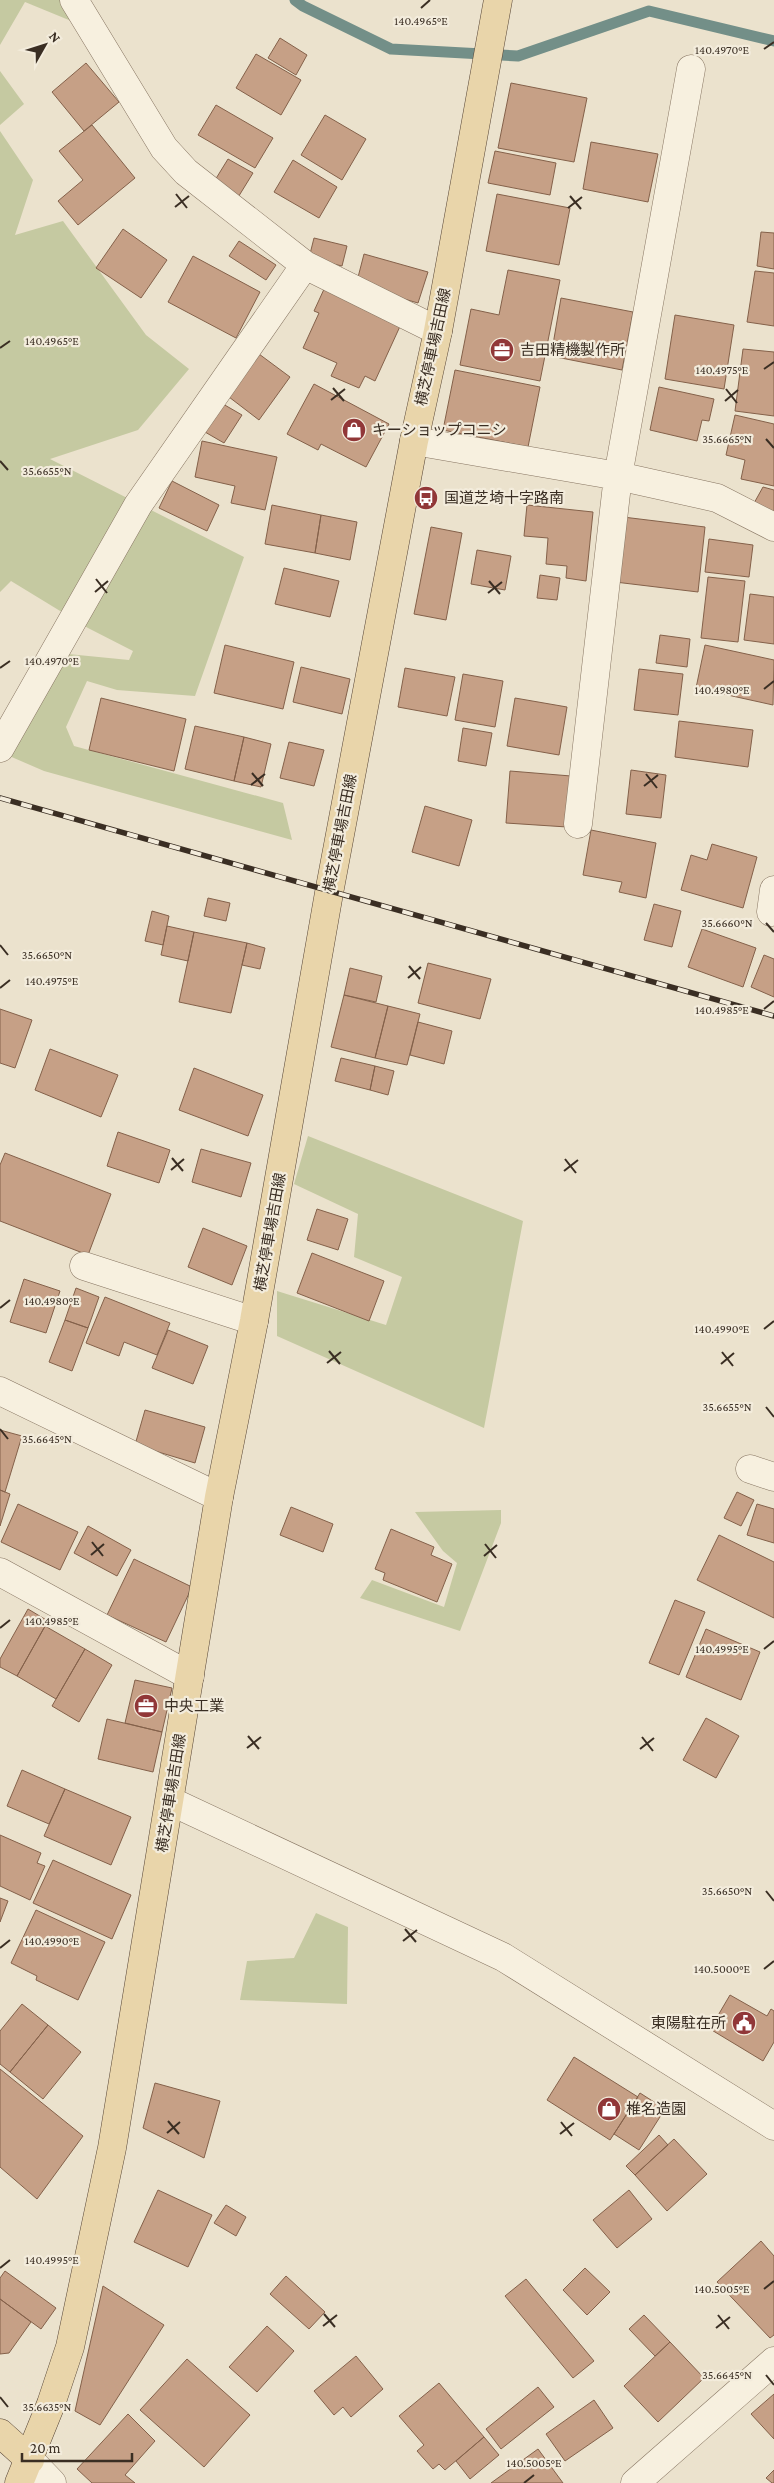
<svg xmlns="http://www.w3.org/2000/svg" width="774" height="2483" viewBox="0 0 774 2483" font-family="'Crimson Pro','Noto Sans JP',serif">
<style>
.green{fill:#c5c9a1}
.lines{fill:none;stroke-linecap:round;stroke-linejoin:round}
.stream{stroke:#738f88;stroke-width:11}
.building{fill:#c6a086;stroke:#84614a}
.minor-casing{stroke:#877562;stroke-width:29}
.major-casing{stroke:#564435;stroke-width:29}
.minor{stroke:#f7f0df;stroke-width:28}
.major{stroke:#e9d5aa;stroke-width:28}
.rail-casing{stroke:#3a2e23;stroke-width:5.5}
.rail{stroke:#f3ecdc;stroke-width:4;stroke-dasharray:11;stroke-linecap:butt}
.ticks{fill:none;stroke:#3a2e23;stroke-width:2}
.labels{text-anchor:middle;stroke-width:4.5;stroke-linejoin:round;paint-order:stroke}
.street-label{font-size:15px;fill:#3a2e23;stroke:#f3ecdc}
.poi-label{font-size:15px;fill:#3a2e23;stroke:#f3ecdc;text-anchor:start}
.ticks-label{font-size:12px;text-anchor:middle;fill:#3a2e23;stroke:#f3ecdc;stroke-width:4.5;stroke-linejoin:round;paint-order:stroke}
</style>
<rect width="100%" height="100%" fill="#ebe2cd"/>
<path class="green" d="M0 0H65L81 25 25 2 0 45Z
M0 71 24 104 0 125Z
M0 131 33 180 15 235 63 221 146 335 189 369 138 430 50 459 244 557 195 696 117 690 87 681 66 727 74 746 283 803 292 840 44 771 7 755 68 654 129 660 133 651 88 628 11 581 0 592Z
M308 1136 523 1221 484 1428 277 1336V1291L386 1325 402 1277 354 1257 358 1214 294 1184Z
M501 1510V1523L460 1631 360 1598 372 1580 444 1607 457 1563 443 1551 415 1512Z
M316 1913 348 1927 347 2004 240 2000 247 1961 294 1958Z"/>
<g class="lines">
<path class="stream" d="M295 0 303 6 391 49 518 56 649 11 774 41"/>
</g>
<path class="building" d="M280 38 307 55 296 75 268 58Z
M256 54 301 80 281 115 236 88Z
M86 63 119 102 84 131 52 92Z
M511 83 587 98 574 162 498 148Z
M216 105 273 138 255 168 198 135Z
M325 115 366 139 342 180 301 155Z
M92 125 135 178 78 225 58 201 83 180 59 151Z
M591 142 658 154 648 202 583 189Z
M495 151 556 163 550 195 488 183Z
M228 159 253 173 237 199 212 185Z
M293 160 337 187 319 218 274 192Z
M497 194 570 208 559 265 486 251Z
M123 229 167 260 141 298 96 268Z
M761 232 774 233V269L757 266Z
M314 238 347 246 342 266 309 258Z
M239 241 276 265 266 280 229 256Z
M364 254 428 272 418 303 356 285Z
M193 256 260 292 236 338 168 302Z
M508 270 560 280 540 381 460 365 471 309 499 315Z
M755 271 774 273V326L747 322Z
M325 287 402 322 375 381 365 376 359 388 331 376 337 363 303 348 319 313 314 311Z
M561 298 633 312 622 370 551 356Z
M675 315 734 325 724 389 665 379Z
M743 349 774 352V416L735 411Z
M259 354 290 377 259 420 229 397Z
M455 370 540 387 528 447 443 430Z
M314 384 389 424 366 467 321 444 318 450 287 434Z
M659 387 714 399 709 421 702 420 697 441 650 430Z
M223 404 242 415 224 443 205 432Z
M735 415 774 424V486L741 479 745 460 726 455Z
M202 441 277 457 265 510 231 503 235 486 195 477Z
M172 481 219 505 207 531 159 508Z
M763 487 774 490V517L753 505Z
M272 505 321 515 315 553 265 544Z
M527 505 593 512 586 581 566 578 567 566 546 564 548 538 524 536Z
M321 515 357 522 350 560 315 553Z
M623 517 705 527 698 592 615 582Z
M431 527 462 533 446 620 414 614Z
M709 539 753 545 749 577 705 572Z
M477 550 511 556 505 590 471 584Z
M284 568 339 581 330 617 275 604Z
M540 575 560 578 557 600 537 598Z
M708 577 745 581 738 642 701 638Z
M750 594 774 597V644L744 640Z
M660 635 690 639 687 667 656 663Z
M225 645 294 662 283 709 214 693Z
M705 645 774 660 773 705 696 688Z
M301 667 350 679 342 714 293 702Z
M405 668 455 677 447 716 398 707Z
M639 669 683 674 678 715 634 710Z
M463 674 503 681 495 727 455 720Z
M101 698 186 719 174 771 89 750Z
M515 698 567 707 559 755 507 746Z
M679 721 753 730 748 767 675 757Z
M195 726 244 737 234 781 185 769Z
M463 728 492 733 486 766 458 761Z
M244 737 271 744 261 787 234 781Z
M289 742 324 750 314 786 280 778Z
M631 770 666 775 661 818 626 814Z
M510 771 571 776 567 827 506 823Z
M425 806 472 820 459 866 412 852Z
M591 830 656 843 646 898 619 892 622 882 583 875Z
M712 844 757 857 743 908 681 890 691 855 707 860Z
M208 898 230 903 226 921 204 916Z
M654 904 681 911 672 947 644 940Z
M152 911 169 916 163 945 145 941Z
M167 926 194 932 188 961 161 955Z
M702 929 756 948 743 987 688 967Z
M194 932 247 943 231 1013 179 1002Z
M247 943 265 948 260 969 242 965Z
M764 955 774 959V997L751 987Z
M428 963 491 979 480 1019 418 1003Z
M350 968 382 976 376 1002 344 995Z
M344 995 388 1006 375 1058 331 1047Z
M388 1006 420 1014 407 1065 375 1058Z
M0 1009 32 1020 15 1068 0 1063Z
M418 1022 452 1031 444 1064 410 1055Z
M50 1049 118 1075 101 1117 35 1090Z
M341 1058 375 1066 370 1090 335 1081Z
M375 1066 394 1071 388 1095 370 1090Z
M194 1068 263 1095 248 1136 179 1110Z
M118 1132 170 1150 159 1183 107 1166Z
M201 1149 251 1163 241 1197 192 1182Z
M5 1153 111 1194 88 1255 0 1221V1165Z
M317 1209 348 1219 338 1250 307 1240Z
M203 1228 247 1246 232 1285 188 1267Z
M312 1253 384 1281 369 1321 297 1293Z
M24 1279 60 1291 46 1333 10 1322Z
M76 1288 99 1297 88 1328 65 1320Z
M105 1297 170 1323 157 1355 124 1342 119 1356 86 1343Z
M65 1320 88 1328 72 1371 49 1362Z
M168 1330 208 1346 193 1384 152 1368Z
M145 1410 205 1427 195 1463 135 1445Z
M0 1430 22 1436 5 1492 0 1490Z
M0 1490 10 1494 0 1526Z
M737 1492 754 1500 741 1526 724 1518Z
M18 1504 78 1532 60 1570 1 1542Z
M757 1504 774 1509V1543L747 1535Z
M291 1507 333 1524 323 1552 280 1535Z
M88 1526 131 1550 117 1576 74 1553Z
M391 1529 434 1547 431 1555 452 1564 437 1602 383 1580 385 1573 375 1569Z
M719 1535 774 1562V1618L697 1580Z
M134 1559 192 1587 166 1642 107 1615Z
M675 1600 705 1612 679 1675 649 1663Z
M28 1609 48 1621 17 1676 0 1667V1659Z
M45 1626 85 1649 56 1699 17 1676Z
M706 1629 760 1652 741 1700 686 1677Z
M85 1649 112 1665 79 1722 52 1706Z
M135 1680 172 1688 162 1732 125 1723Z
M706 1718 739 1736 716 1778 683 1760Z
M107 1719 162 1732 153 1772 98 1759Z
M22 1770 65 1789 49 1824 7 1806Z
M65 1789 131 1817 111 1865 44 1836Z
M0 1835 41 1853 37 1863 45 1866 30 1900 0 1886Z
M53 1860 131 1895 112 1939 33 1903Z
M0 1898 8 1901 0 1922Z
M36 1910 105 1942 78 2000 36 1980 37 1976 11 1963Z
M730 1995 767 2016 771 2009 774 2011V2042L763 2061 710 2029Z
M22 2004 48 2025 10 2072 0 2064V2031Z
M48 2025 81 2052 43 2099 10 2072Z
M574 2057 638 2097 610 2140 547 2100Z
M0 2069 83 2136 37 2199 0 2167Z
M155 2083 220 2101 204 2158 143 2128Z
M640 2093 665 2109 639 2150 614 2134Z
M659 2135 668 2145 635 2175 626 2166Z
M674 2139 707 2174 667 2211 635 2175Z
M158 2190 212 2215 188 2267 134 2242Z
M629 2190 652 2219 617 2248 593 2220Z
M226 2205 246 2217 236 2236 214 2223Z
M761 2241 774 2256V2335L770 2338 717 2282Z
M585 2268 610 2292 587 2315 563 2290Z
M5 2271 56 2308 41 2329 0 2299V2278Z
M286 2276 325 2312 309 2329 270 2294Z
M526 2279 594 2361 573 2378 505 2296Z
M103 2286 164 2325 100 2425 75 2411Z
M0 2299 31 2322 9 2353 0 2354Z
M644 2315 670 2342 655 2356 629 2329Z
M267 2326 294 2351 257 2392 229 2367Z
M670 2342 704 2378 658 2422 624 2386Z
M356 2356 383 2389 351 2417 343 2407 334 2415 314 2391Z
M187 2359 250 2415 204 2467 140 2410Z
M439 2383 484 2437 445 2470 439 2464 433 2469 417 2451 424 2445 399 2416Z
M538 2387 554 2407 501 2449 486 2429Z
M774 2394V2439L751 2414Z
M594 2400 613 2428 565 2461 546 2434Z
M128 2414 155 2441 125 2475 135 2483H92L77 2469Z
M484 2437 499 2455 470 2479 456 2461Z
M538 2449 563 2483H491Z
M774 2470V2483H772L766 2478Z"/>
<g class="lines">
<g class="minor-casing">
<path id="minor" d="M74 0 164 148 186 172 305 265 438 331
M414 441 618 476 717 498 774 527
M0 748 138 505 305 265
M578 824 618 476 691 69
M771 912 774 890
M84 1266 254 1321
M0 1391 219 1497
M750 1469 774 1477
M0 1572 190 1676
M170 1801 503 1957 774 2126
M30 2460 52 2483
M635 2483 774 2361"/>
</g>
<g class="major-casing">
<path id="major" d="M0 2433 30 2460
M19 2483 51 2404 70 2347 112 2148 219 1497 254 1321 329 893 414 441 438 331 498 0"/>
</g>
<use href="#minor" class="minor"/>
<use href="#major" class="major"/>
<g class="rail-casing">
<path id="rail" d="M0 798 774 1016"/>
</g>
<use href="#rail" class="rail"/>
</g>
<path class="ticks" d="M421 8 430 0M764 49 774 42M176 194 187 208M570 196 581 209M175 207 189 196M568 208 582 197M0 348 10 341M764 369 774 362M333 388 344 401M726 389 737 403M331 400 345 389M725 401 738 390M766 439 774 448M0 461 8 470M96 579 107 593M489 581 500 594M95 592 108 581M488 593 502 582M0 668 10 661M764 689 774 681M252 773 263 786M646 774 657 788M251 785 265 774M644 786 658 775M766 923 774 932M0 945 8 955M409 966 420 979M408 978 421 967M0 988 10 980M764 1009 774 1001M172 1158 183 1171M565 1159 576 1173M171 1170 184 1159M564 1171 578 1160M0 1308 10 1300M764 1329 774 1321M329 1351 340 1364M722 1352 733 1366M327 1363 341 1352M721 1364 734 1353M766 1407 774 1417M0 1429 8 1439M92 1542 103 1556M485 1544 496 1558M91 1555 104 1544M484 1556 497 1545M0 1628 10 1620M764 1649 774 1641M248 1736 259 1749M642 1737 653 1751M247 1748 261 1737M640 1749 654 1738M766 1891 774 1901M405 1929 416 1942M403 1941 417 1930M0 1948 10 1940M764 1969 774 1961M168 2121 179 2134M561 2122 572 2136M167 2133 180 2122M560 2134 574 2123M0 2268 10 2260M764 2289 774 2281M324 2314 335 2327M718 2315 729 2329M323 2326 337 2315M716 2328 730 2317M766 2375 774 2385M0 2397 8 2407M524 2483 534 2475"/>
<defs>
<g id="office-disc" transform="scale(1.25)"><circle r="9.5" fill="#913738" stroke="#f3ecdc"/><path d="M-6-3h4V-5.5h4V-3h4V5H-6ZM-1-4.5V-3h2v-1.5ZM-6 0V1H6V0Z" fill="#fff"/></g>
<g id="shop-disc" transform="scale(1.25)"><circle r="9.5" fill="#913738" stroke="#f3ecdc"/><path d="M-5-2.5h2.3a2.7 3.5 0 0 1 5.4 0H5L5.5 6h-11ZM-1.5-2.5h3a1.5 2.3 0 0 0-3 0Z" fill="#fff"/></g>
<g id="bus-disc" transform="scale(1.25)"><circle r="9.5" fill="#913738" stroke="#f3ecdc"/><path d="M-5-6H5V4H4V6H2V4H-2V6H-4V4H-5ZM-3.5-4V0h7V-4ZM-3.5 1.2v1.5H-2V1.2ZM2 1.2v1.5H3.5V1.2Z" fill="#fff"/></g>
<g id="civic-disc" transform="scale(1.25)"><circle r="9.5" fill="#913738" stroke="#f3ecdc"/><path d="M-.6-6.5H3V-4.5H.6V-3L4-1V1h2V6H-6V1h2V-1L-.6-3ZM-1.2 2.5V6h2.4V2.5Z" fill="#fff"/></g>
</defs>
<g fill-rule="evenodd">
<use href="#office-disc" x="502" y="350"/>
<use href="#shop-disc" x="354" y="430"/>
<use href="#bus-disc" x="426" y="498"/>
<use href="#office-disc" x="146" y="1706"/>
<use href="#civic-disc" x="744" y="2023"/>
<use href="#shop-disc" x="609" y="2109"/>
</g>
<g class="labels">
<g class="street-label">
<text transform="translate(433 347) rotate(-78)" y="5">横芝停車場吉田線</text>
<text transform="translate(340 833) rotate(-79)" y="5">横芝停車場吉田線</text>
<text transform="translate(270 1232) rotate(-80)" y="5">横芝停車場吉田線</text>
<text transform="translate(171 1793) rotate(-81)" y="5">横芝停車場吉田線</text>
</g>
<g class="poi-label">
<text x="520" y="355">吉田精機製作所</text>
<text x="372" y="435">キーショップコニシ</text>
<text x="444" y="503">国道芝埼十字路南</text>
<text x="164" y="1711">中央工業</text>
<text x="726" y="2028" text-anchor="end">東陽駐在所</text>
<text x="626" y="2114">椎名造園</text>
</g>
</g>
<g class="ticks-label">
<text x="421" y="25">140.4965°E</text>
<text x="722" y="54">140.4970°E</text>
<text x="52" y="345">140.4965°E</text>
<text x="722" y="374">140.4975°E</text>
<text x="727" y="443">35.6665°N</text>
<text x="47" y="475">35.6655°N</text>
<text x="52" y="665">140.4970°E</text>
<text x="722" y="694">140.4980°E</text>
<text x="727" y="927">35.6660°N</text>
<text x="47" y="959">35.6650°N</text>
<text x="52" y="985">140.4975°E</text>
<text x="722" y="1014">140.4985°E</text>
<text x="52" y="1305">140.4980°E</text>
<text x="722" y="1333">140.4990°E</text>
<text x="727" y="1411">35.6655°N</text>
<text x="47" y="1443">35.6645°N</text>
<text x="52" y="1625">140.4985°E</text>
<text x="722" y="1653">140.4995°E</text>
<text x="727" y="1895">35.6650°N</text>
<text x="52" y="1945">140.4990°E</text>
<text x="722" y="1973">140.5000°E</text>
<text x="52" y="2264">140.4995°E</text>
<text x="722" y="2293">140.5005°E</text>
<text x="727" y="2379">35.6645°N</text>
<text x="47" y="2411">35.6635°N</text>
<text x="534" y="2467">140.5005°E</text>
</g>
<g transform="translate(45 45) rotate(51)" stroke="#f3ecdc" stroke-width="4" paint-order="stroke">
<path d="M0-4L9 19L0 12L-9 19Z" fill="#3a2e23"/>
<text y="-8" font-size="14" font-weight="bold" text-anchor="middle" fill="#3a2e23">N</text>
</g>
<path d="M22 2453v8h110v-8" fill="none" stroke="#3a2e23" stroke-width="2.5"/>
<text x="30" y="2453" font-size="15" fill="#3a2e23" stroke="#f3ecdc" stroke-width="4" paint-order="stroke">20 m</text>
</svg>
